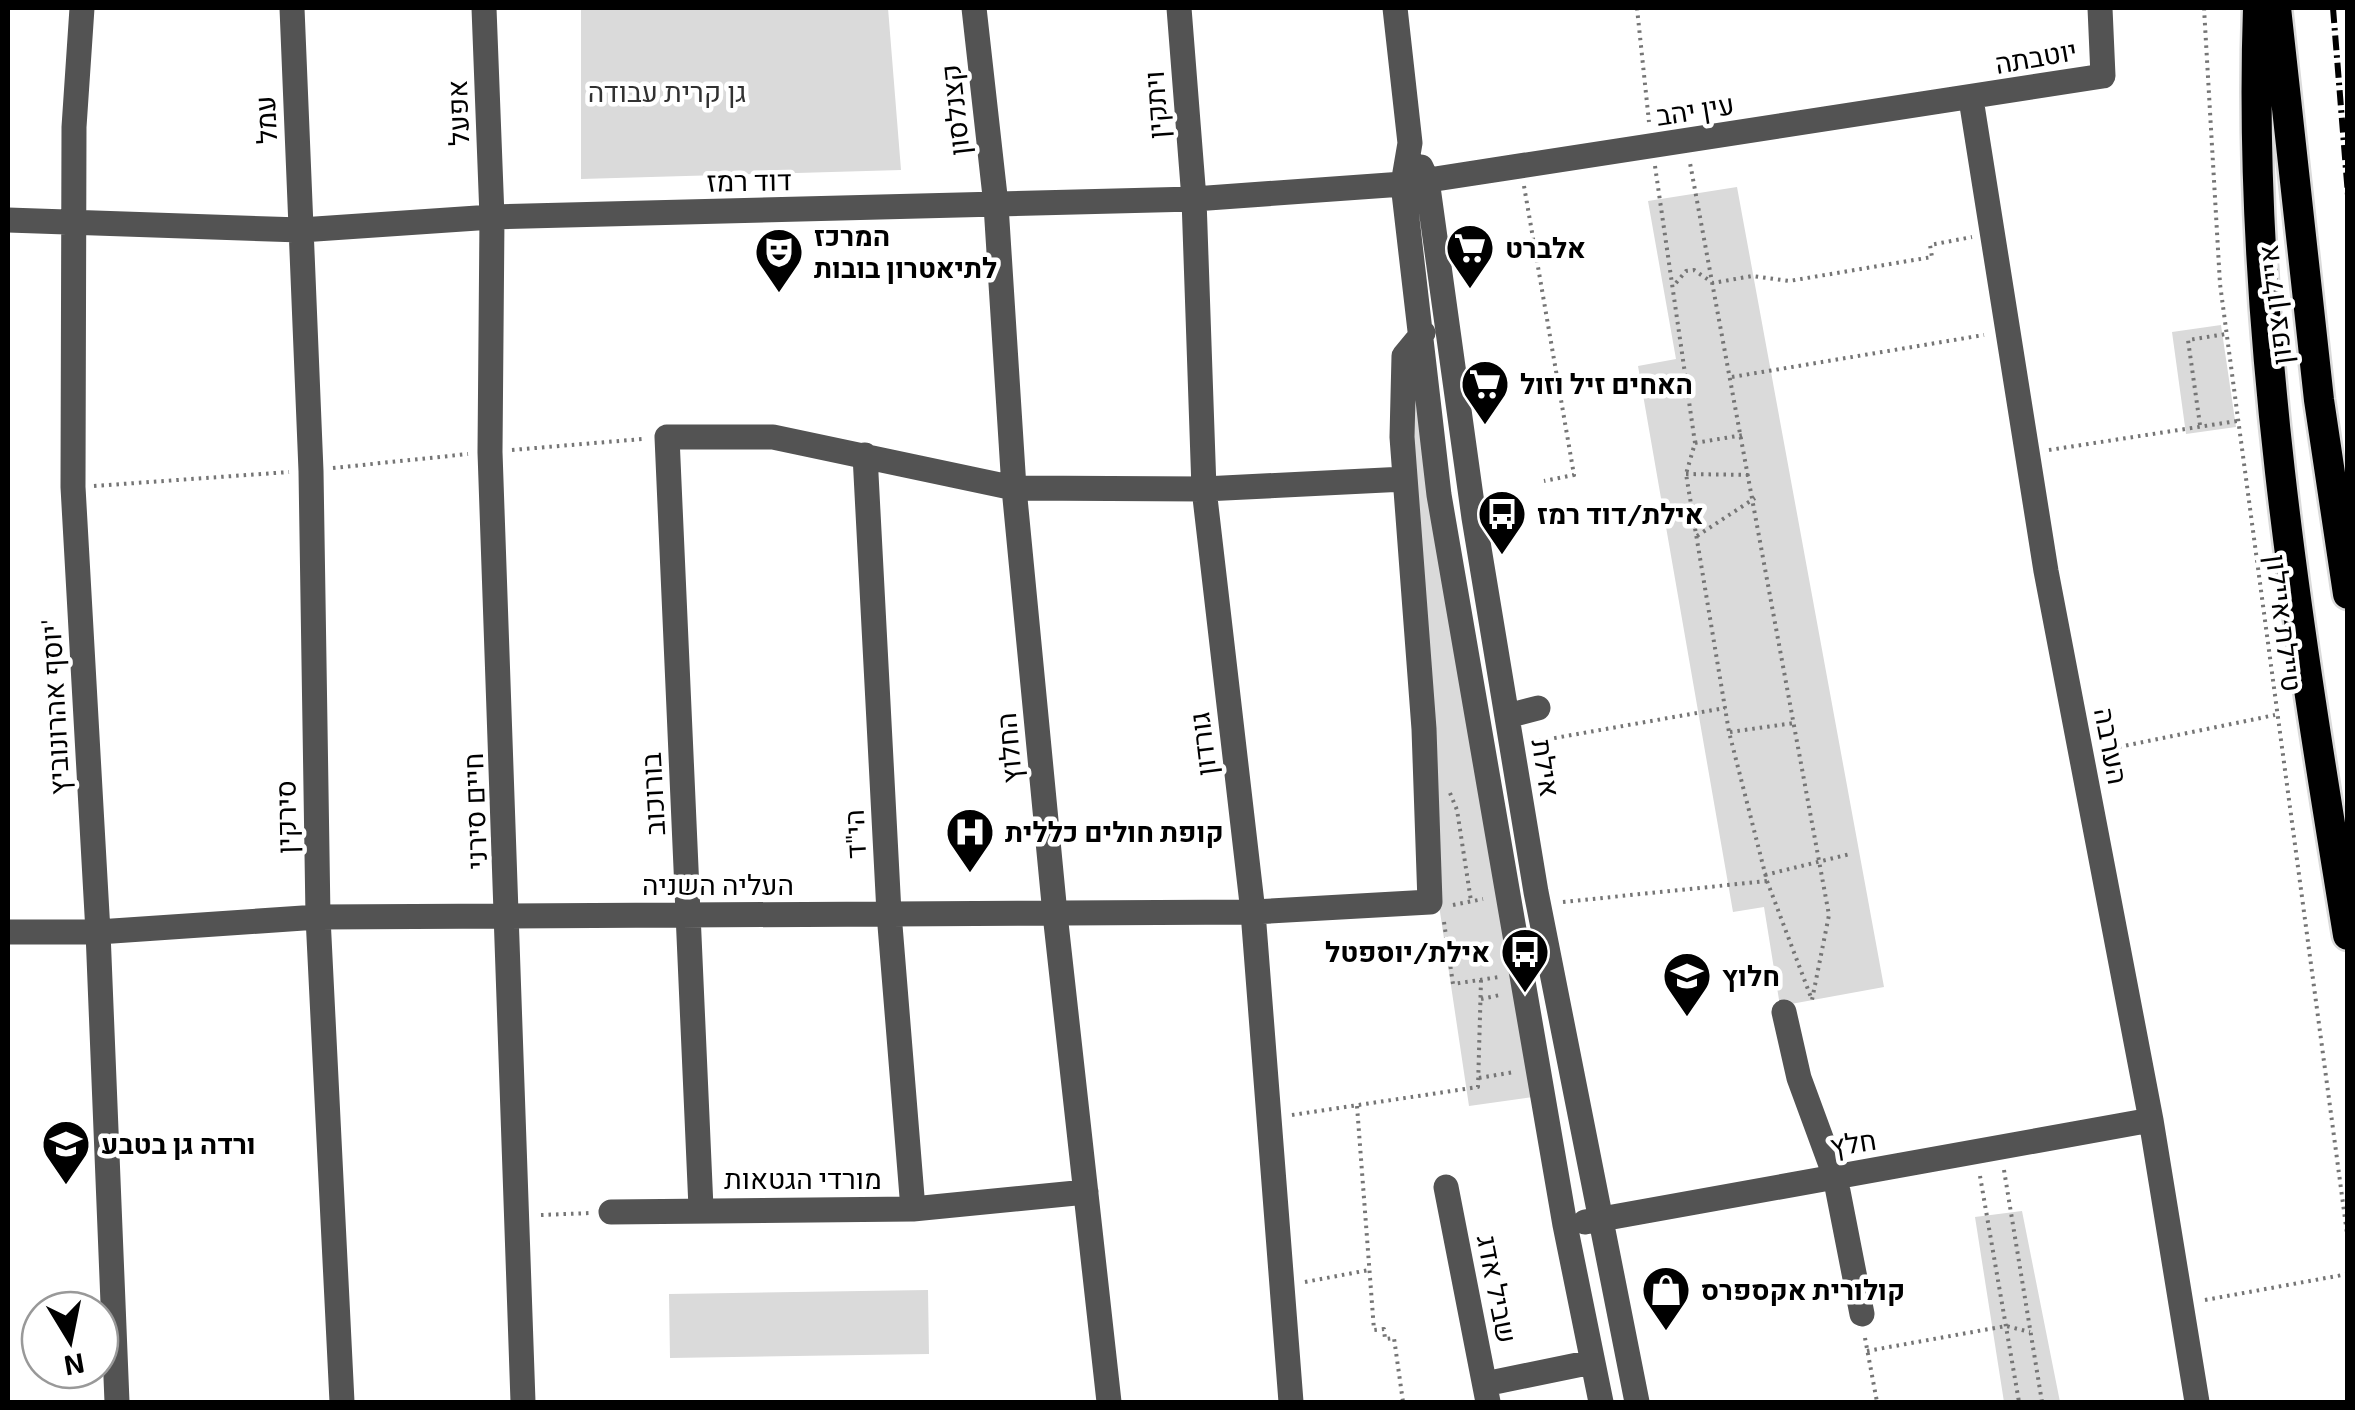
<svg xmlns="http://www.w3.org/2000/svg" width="2355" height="1410" viewBox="0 0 2355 1410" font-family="'Exo 2',Heebo,sans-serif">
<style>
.green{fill:#dadada}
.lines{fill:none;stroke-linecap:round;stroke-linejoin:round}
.highway-casing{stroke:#dbdbdb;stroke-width:35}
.path{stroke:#757575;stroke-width:4;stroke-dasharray:2.5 5;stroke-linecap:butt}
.minor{stroke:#535353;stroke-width:25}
.highway{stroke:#000;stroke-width:30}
.rail{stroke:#000;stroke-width:6;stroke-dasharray:15 5 2.5 5;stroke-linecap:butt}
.labels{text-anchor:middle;stroke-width:9;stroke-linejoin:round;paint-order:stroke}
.street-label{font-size:28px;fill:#000;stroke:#fff}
.park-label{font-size:28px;fill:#313131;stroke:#fff}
.poi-label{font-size:28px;font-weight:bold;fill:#000;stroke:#fff;text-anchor:start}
</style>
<rect width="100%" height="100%" fill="#fff"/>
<path class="green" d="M581 8H888L901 170 581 179Z
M1737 187 1884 987 1780 1006 1764 907 1733 912 1638 366 1676 359 1648 201Z
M2221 325 2236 427 2186 434 2172 332Z
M1421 358 1533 1097 1469 1106 1433 865 1407 437Z
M2022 1211 2060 1402H2004L1975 1217Z
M928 1290 929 1354 670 1358 669 1294Z"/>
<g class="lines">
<g class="highway-casing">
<path id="highway" d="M2258 8C2247 318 2298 629 2348 935
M2276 8 2319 400 2348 594"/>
</g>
<path class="path" d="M1637 8 1649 122
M2204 8 2220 284 2348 1241
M1655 166 1695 443 1686 474 1729 732 1767 881 1812 1000 1829 915 1690 163
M1524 186 1574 475 1544 481
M1676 283 1686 271 1694 270 1713 283 1752 276 1789 281 1932 257 1930 245 1972 237
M1732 377 1984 335
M2200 425 2188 340 2226 334
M1695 443 1743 435
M512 450 642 439
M2049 450 2237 421
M333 468 468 454
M1686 474 1751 475
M94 486 289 472
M1697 536 1755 498
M1730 732 1794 723
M1532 742 1725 708
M2104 750 2275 715
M1450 793 1457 810 1471 901
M1765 875 1850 854
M1563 902 1767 881
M1453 905 1483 899
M1444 922 1453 984 1499 977
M1481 999 1500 995
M1479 1078 1514 1072
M1357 1106 1374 1330 1384 1329 1385 1339 1394 1338 1403 1402
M1292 1115 1478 1087 1481 980
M2004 1170 2042 1402
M1980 1176 2019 1402
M541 1215 591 1213
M1305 1282 1369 1270
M2205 1300 2348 1274
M1865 1338 1877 1402
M1867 1351 2006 1326 2030 1332"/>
<path class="minor" d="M82 8 74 127 73 487 98 932 117 1402
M292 8 311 471 318 917 342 1402
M484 8 492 217 490 452 523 1402
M974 8 996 205 1014 488 1055 914 1109 1402
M1179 8 1194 199 1204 489 1253 912 1291 1402
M1395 8 1410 143 1403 184 1439 495 1565 1225 1601 1402
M1971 99 2046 571 2151 1120 2197 1402
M1421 167 1427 180 1474 518 1536 892 1637 1402
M8 220 301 230 492 217 1194 199 1403 184 2103 76 2100 8
M865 455 889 913 913 1209
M1507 716 1538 708
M8 932H98L318 917 1253 912 1430 902 1424 729 1402 437 1404 356 1423 333
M1784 1012 1799 1078 1835 1176 1862 1314
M1446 1187 1488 1402
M701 1208 667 437H773L1014 488 1204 489 1405 479
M611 1212 913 1209 1086 1192
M1585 1222 2151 1120
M1485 1384 1592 1362"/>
<use href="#highway" class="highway"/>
<path class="rail" d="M2333 8 2348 195"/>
</g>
<defs>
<g id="supermarket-pin" transform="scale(2.5)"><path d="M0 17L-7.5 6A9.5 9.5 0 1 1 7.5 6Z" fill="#000" stroke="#fff"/><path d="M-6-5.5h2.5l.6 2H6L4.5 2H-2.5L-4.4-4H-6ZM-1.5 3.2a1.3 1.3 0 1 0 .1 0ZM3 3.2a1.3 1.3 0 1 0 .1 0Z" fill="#fff"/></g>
<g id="theatre-pin" transform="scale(2.5)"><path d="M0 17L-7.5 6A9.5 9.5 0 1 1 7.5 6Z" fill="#000" stroke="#fff"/><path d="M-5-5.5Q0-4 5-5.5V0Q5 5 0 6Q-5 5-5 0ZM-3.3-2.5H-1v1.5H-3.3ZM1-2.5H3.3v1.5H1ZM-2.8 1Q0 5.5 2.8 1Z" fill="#fff"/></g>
<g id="bus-pin" transform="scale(2.5)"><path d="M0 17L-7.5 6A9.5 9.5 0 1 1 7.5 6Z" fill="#000" stroke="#fff"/><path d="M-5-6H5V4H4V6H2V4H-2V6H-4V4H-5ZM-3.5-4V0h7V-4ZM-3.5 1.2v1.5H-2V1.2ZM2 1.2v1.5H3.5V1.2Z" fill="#fff"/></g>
<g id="hospital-pin" transform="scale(2.5)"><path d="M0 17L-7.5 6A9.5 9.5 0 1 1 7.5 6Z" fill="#000" stroke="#fff"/><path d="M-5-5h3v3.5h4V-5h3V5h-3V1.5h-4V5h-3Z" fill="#fff"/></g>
<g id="school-pin" transform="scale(2.5)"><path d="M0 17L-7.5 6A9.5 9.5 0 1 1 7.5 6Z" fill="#000" stroke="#fff"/><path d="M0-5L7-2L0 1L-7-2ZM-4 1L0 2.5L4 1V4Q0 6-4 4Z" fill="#fff"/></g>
<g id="shop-pin" transform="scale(2.5)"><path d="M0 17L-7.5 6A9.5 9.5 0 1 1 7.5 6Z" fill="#000" stroke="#fff"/><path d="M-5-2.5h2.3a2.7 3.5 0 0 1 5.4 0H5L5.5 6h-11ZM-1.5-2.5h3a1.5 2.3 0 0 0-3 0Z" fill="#fff"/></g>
</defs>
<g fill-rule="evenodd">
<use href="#supermarket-pin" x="1470" y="248"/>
<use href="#theatre-pin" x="779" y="252"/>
<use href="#supermarket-pin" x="1485" y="384"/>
<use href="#bus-pin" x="1502" y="514"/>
<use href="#hospital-pin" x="970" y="832"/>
<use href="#bus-pin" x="1525" y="952"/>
<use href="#school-pin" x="1687" y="976"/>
<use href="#school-pin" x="66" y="1144"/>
<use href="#shop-pin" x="1666" y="1290"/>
</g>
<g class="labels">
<g class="street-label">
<text transform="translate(2036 57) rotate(-10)" y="10">יוטבתה</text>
<text transform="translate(1156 105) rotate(-94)" y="10">ויתקין</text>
<text transform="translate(955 110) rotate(-96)" y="10">קצנלסון</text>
<text transform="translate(1695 110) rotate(-9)" y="10">עין יהב</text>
<text transform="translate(458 113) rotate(-92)" y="10">אפעל</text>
<text transform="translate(266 120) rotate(-93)" y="10">עמל</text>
<text transform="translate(749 181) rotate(-1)" y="10">דוד רמז</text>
<text transform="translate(2275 305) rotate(-97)" y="10">איילון צפון</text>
<text transform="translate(2284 623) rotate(83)" y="10">טיילת איילון</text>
<text transform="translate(55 707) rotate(-93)" y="10">יוסף אהרונוביץ'</text>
<text transform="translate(1203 744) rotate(-97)" y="10">גורדון</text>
<text transform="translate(2111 746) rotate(79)" y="10">הערבה</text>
<text transform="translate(1009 748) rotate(-95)" y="10">החלוץ</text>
<text transform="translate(1546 768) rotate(81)" y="10">אילת</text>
<text transform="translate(653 794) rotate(-93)" y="10">בורוכוב</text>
<text transform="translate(475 811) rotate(-92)" y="10">חיים סירני</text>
<text transform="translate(286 817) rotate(-91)" y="10">סירקין</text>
<text transform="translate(855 834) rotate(-93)" y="10">הי"ד</text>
<text x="718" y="895">העליה השניה</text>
<text transform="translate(1853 1143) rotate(-9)" y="10">חלץ</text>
<text x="803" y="1189">מורדי הגטאות</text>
<text transform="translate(1497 1289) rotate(79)" y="10">שביל אדג</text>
</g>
<g class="park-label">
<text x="667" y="102">גן קרית עבודה</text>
</g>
<g class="poi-label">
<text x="814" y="246">המרכז<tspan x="814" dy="32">לתיאטרון בובות</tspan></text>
<text x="1505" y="258">אלברט</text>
<text x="1520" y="394">האחים זיל וזול</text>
<text x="1537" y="524">אילת/דוד רמז</text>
<text x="1005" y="842">קופת חולים כללית</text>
<text x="1490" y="962" text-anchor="end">אילת/יוספטל</text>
<text x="1722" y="986">חלוץ</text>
<text x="101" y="1154">ורדה גן בטבע</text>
<text x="1701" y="1300">קולורית אקספרס</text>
</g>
</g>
<rect width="2355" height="1410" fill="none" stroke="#000000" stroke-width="20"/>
<g transform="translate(70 1340) rotate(170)"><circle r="48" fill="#ffffff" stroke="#999999" stroke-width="2.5"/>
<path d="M0-8L18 38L0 25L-18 38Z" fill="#000000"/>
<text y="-15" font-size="28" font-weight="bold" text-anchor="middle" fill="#000000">N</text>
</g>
</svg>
